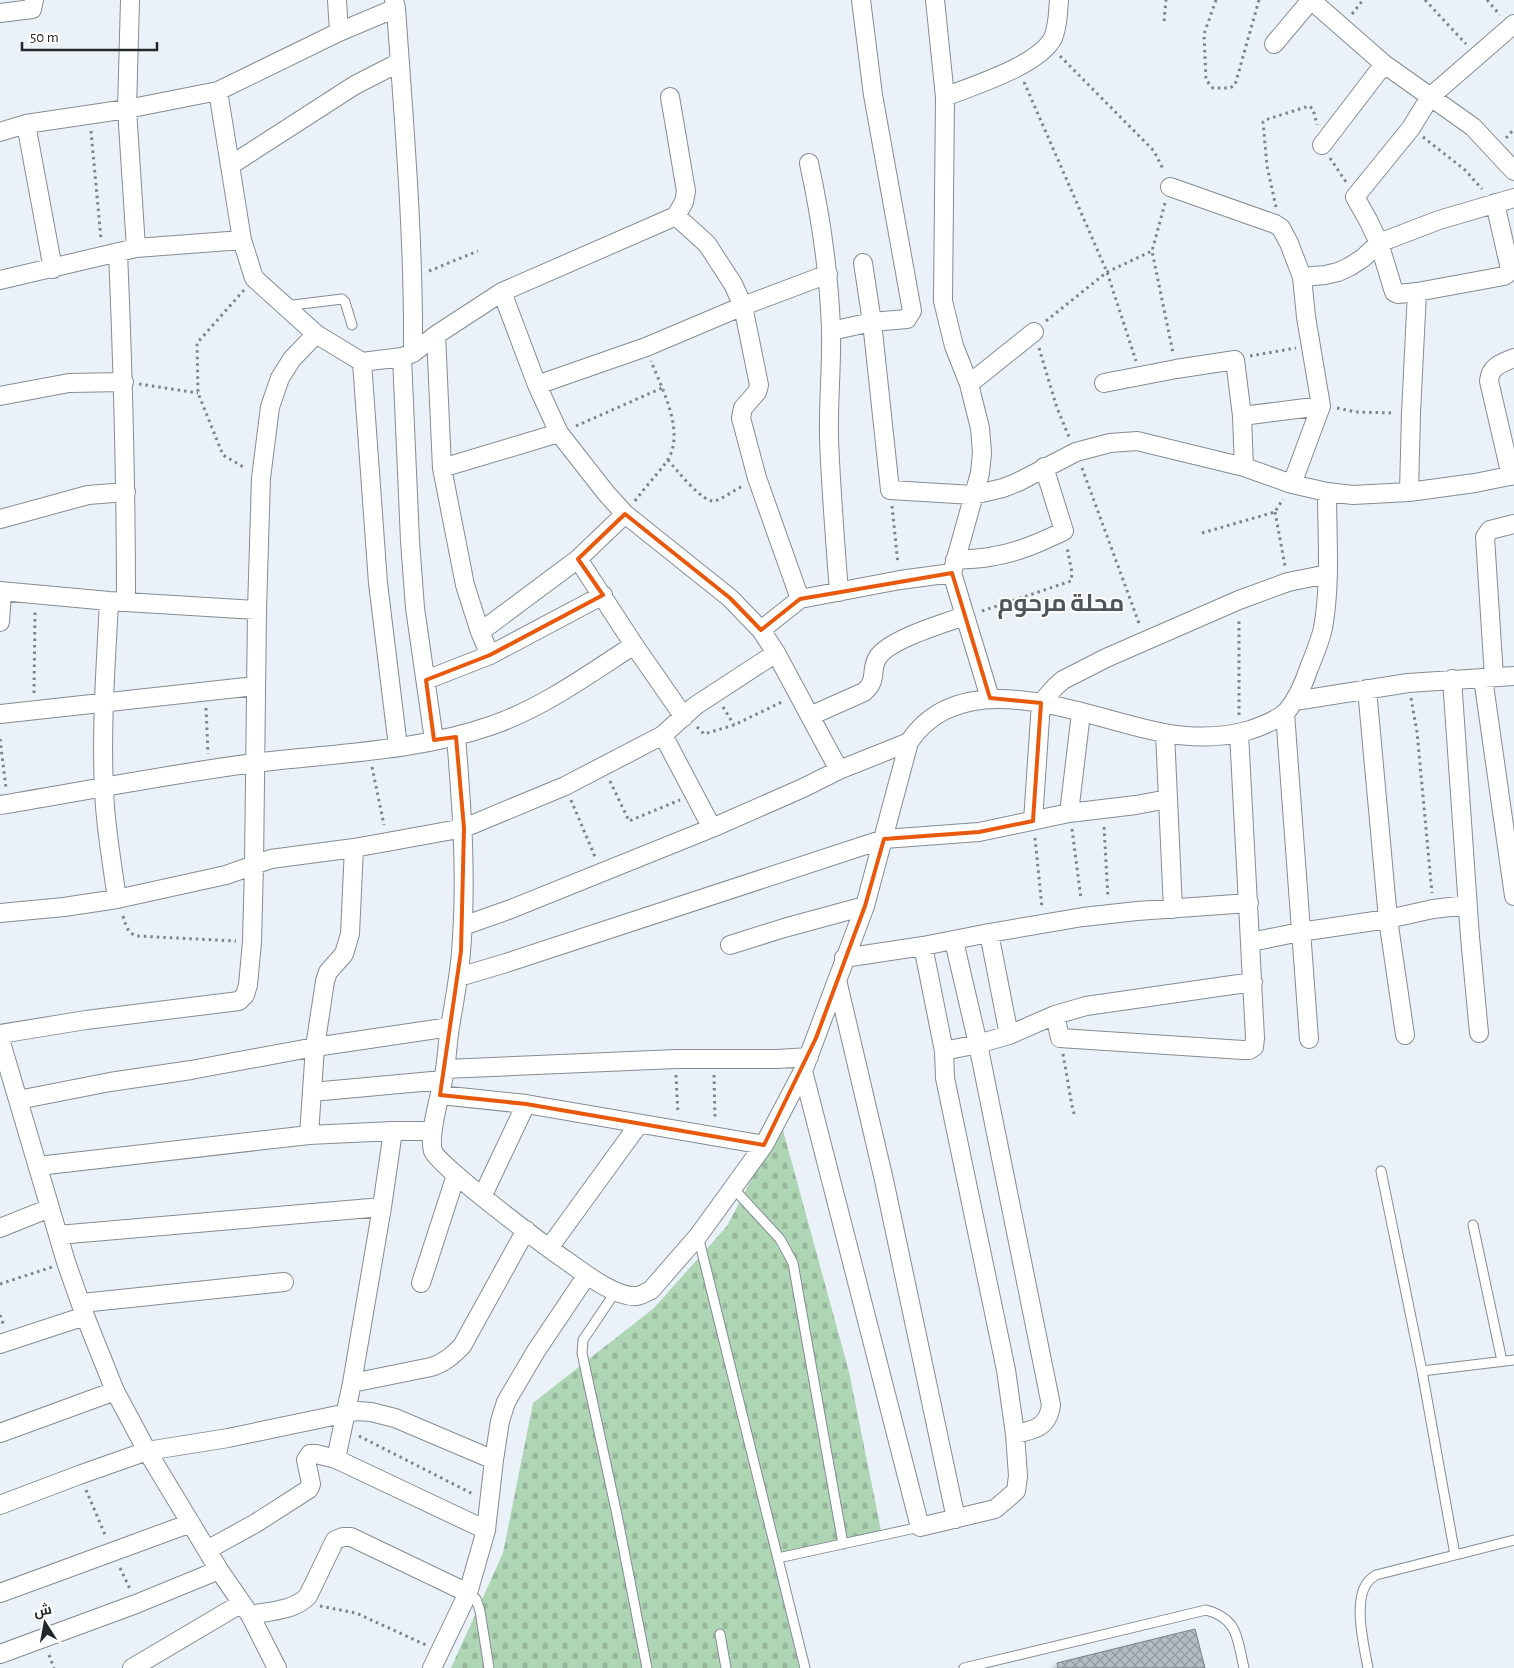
<svg xmlns="http://www.w3.org/2000/svg" width="1514" height="1668" viewBox="0 0 1514 1668" font-family="'Alegreya Sans',Cairo,sans-serif">
<style>
.cemetery{fill:url(#cemetery-stones)}
.building{fill:url(#building-cross-hatch);stroke:#798086;filter:url(#shadow)}
.lines{fill:none;stroke-linecap:round;stroke-linejoin:round}
.lane-casing{stroke:#858c93;stroke-width:11}
.street-casing{stroke:#858c93;stroke-width:20}
.path{stroke:#7e8388;stroke-width:3;stroke-dasharray:2.5 4;stroke-linecap:butt}
.lane{stroke:#fff;stroke-width:9}
.street{stroke:#fff;stroke-width:18}
.marked{fill:none;stroke:#e8590c;stroke-width:4;stroke-linejoin:round}
.labels{text-anchor:middle;stroke-width:4;stroke-linejoin:round;paint-order:stroke}
.district-label{font-size:24px;font-weight:bold;fill:#4d545a;stroke:#fff}
</style>
<defs>
<pattern id="cemetery-stones" width="16" height="16" patternUnits="userSpaceOnUse" patternTransform="scale(1.25)"><rect width="16" height="16" fill="#aed5b4"/><path d="M2 7V4a2 2 0 0 1 4 0v3zM10 15v-3a2 2 0 0 1 4 0v3z" fill="#96b79b"/></pattern>
<pattern id="building-cross-hatch" width="8" height="8" patternUnits="userSpaceOnUse" patternTransform="scale(1.25)"><rect width="8" height="8" fill="#b4bbc2"/><path d="M0 0l8 8M0 8l8-8" fill="none" stroke="#92989e"/></pattern>
<filter id="shadow"><feDropShadow dx="-4.5" dy="4.5" stdDeviation="2.5" flood-color="#0004"/></filter>
</defs>
<rect width="100%" height="100%" fill="#eaf1f9"/>
<path class="cemetery" d="M781 1123 849 1372 883 1540 779 1561 802 1668H451L503 1553 533 1403 654 1308 727 1226Z"/>
<path class="building" d="M1195 1629 1205 1668H1058L1057 1663Z"/>
<g class="lines">
<g class="lane-casing">
<path id="lane" d="M285 306 342 299 345 302 352 325
M1381 1171 1422 1371 1455 1555
M734 1189 780 1239 793 1263 843 1544
M1473 1225 1502 1361
M698 1236 805 1668
M616 1291 583 1340 582 1353 617 1515 647 1668
M1422 1371 1514 1360
M778 1558 920 1527
M468 1593 476 1599 480 1611 489 1668
M720 1634 726 1668
M964 1668 1206 1610C1239 1619 1237 1639 1244 1668
M1368 1668C1364 1646 1353 1602 1367 1583 1369 1580 1373 1577 1376 1575L1514 1540"/>
</g>
<g class="street-casing">
<path id="street" d="M130 0 127 109 136 248
M337 0 339 32
M394 0 396 8C404 123 414 238 413 353
M935 0 945 97 943 301 954 346 969 384 980 428 982 453 980 473 952 573 990 698
M1311 0 1384 64 1473 127 1514 171
M0 13 32 9 34 0
M1274 44 1311 0
M218 91 242 240 254 278 316 334 362 362 402 357 413 353 436 335 502 292 676 216 684 202 686 191 670 97
M945 97C974 85 1038 66 1053 38 1058 27 1058 12 1059 0
M26 124 53 269
M0 132 26 124 127 109 218 91 339 32 396 8
M1322 145 1384 64
M809 163C821 218 829 272 831 329 832 366 828 403 829 439 831 490 835 541 839 592
M231 165 355 85 400 62
M1170 187 1275 224 1281 228 1289 243 1302 277 1306 317 1321 406 1292 484
M676 216 707 244 733 284 743 306 759 385 757 392 743 408 741 418 757 478 800 599
M118 252C123 369 126 485 126 601
M863 263 872 322 890 490 973 495 1003 488 1018 482 1076 452 1110 443 1137 441 1244 467 1292 484 1327 492 1353 495 1409 492 1475 483 1514 475
M1302 277 1325 275 1338 272 1349 267 1363 258 1379 243 1439 220 1514 198
M0 280 136 248 242 240
M502 292 537 385 559 433 606 493 625 514 730 598 761 630 776 653 839 770
M1417 292 1398 294 1394 292 1379 243 1368 220 1355 197 1411 128 1430 97 1514 24
M831 331 872 322 907 319 912 311 873 95 861 0
M436 335 442 468 465 585 480 632 490 655
M402 357 410 541 415 608 434 740
M362 362 378 583 398 747
M1104 383 1176 369 1235 360 1242 416 1244 467
M969 384 1034 332
M537 385 646 347 743 306 828 274
M0 396 69 383 124 382
M1242 416 1321 406
M442 468 559 433
M1511 476 1489 381C1490 366 1502 363 1514 358
M1409 492 1411 413 1417 292 1504 276 1508 273 1510 269 1495 203
M0 519 88 495 126 492
M578 559 634 645 684 717
M955 560C968 559 982 559 994 556 1019 552 1041 542 1064 531L1044 467
M0 591 109 601 257 610
M109 601C106 663 101 726 104 789 105 826 112 862 117 899
M0 622 2 592
M761 630 800 599 900 580 952 573
M480 632 578 559 625 514
M1494 677 1485 537 1490 530 1514 524
M1483 678 1514 896
M1452 679 1470 937 1479 1033
M426 680 490 655 603 595
M1367 689 1388 919 1405 1035
M1295 701 1408 683 1514 676
M1285 713 1309 1039
M0 714 255 686
M810 716 864 692C879 679 869 671 878 657 890 639 943 624 964 616
M1165 733 1173 909
M663 735 712 828
M456 737C462 808 467 880 461 952 459 978 454 1002 450 1027 447 1045 447 1063 443 1080 440 1097 428 1135 433 1151 437 1165 548 1248 567 1261 584 1273 616 1298 637 1296 642 1295 647 1292 651 1290L698 1236 764 1145 803 1071 865 906 909 742C964 659 1088 719 1164 733 1192 738 1223 738 1250 730 1262 726 1278 720 1287 711 1298 698 1304 683 1309 668 1314 655 1320 642 1323 628 1331 583 1327 537 1327 492
M0 805C85 791 169 774 254 763 334 753 416 752 493 725 544 707 589 674 634 645
M1069 813 1081 713
M1033 821 1041 703 1055 687 1063 680 1106 658 1239 600 1288 582 1328 574
M354 848 350 934 344 954 328 972 325 981 315 1047 309 1135 393 1131H433
M0 913 64 907 117 899 226 875 271 859 354 848 464 828 565 786 663 735 695 706 776 653
M463 926 511 909 712 828 803 788 839 770 909 742
M989 933 1009 1035
M954 941 978 1044 1051 1405C1048 1427 1035 1430 1015 1434
M1251 942 1300 932 1388 919 1433 909 1467 905
M730 945 784 928 865 906
M844 958 923 946 989 933 1083 917 1137 911 1249 903
M459 977 506 963 884 839 979 832 1069 813 1136 805 1168 799
M837 980 884 1180 956 1519
M1055 1015 1060 1038 1243 1050H1249L1254 1047 1255 1038 1239 733
M0 1034 86 1020 239 1001 245 995 248 985 252 942 254 865 257 610 261 478 270 407 280 378 292 359 316 334
M0 1039 66 1262 85 1316 115 1391 147 1451 219 1570 250 1615 277 1668
M944 1051 978 1044 1009 1035 1055 1015 1086 1006 1253 982
M445 1069 676 1059H777L809 1057
M803 1071 920 1527 995 1509 1016 1491 1018 1476 1015 1434 1006 1370 945 1078 944 1051 923 946
M312 1092 443 1080
M440 1095 526 1104 764 1145
M18 1100 110 1082 191 1070 315 1047 450 1027
M38 1166 309 1135
M483 1195 526 1104
M0 1228 50 1208
M58 1235 382 1207
M549 1248 639 1124
M421 1283 456 1175
M82 1303 284 1282
M0 1344 85 1316
M352 1383 431 1367C444 1363 452 1356 462 1346L526 1230
M0 1433 115 1391
M336 1459 352 1383 382 1207 393 1131
M0 1505 79 1475 147 1451 228 1438 357 1411 371 1412 395 1418 494 1460
M207 1550 256 1523 309 1489 311 1484 306 1460 310 1454H316L336 1459 486 1530
M0 1593 191 1523
M250 1615C269 1611 294 1611 308 1596L335 1540 343 1537H351L468 1593
M0 1654 136 1604 219 1570
M132 1668 242 1603
M432 1668 468 1593 486 1530 494 1460 500 1421 506 1402 536 1351 587 1275"/>
</g>
<path class="path" d="M1216 0 1204 34 1206 80 1213 88H1230L1235 85 1259 0
M1425 0 1466 44
M1487 0 1500 15
M1352 14 1363 0
M1164 21 1166 0
M1060 56 1154 151 1164 171
M1024 82 1107 272 1136 361
M91 131 101 239
M1423 137 1465 170 1482 189
M1506 138 1514 129
M1330 158 1346 182
M1165 203 1152 251 1173 353
M1276 207 1267 166 1263 122 1265 120 1309 106 1313 109 1317 125
M429 271 478 251
M244 290 197 343 198 393 223 455 245 468
M1046 321 1107 272 1152 251
M1039 348 1057 408 1069 437
M1250 356 1296 348
M139 384 198 393
M1337 408 1356 412 1395 413
M576 426 662 388
M668 460C676 469 703 504 715 501 724 498 734 490 743 486
M1082 468 1140 626
M635 501C645 487 657 475 667 461 686 433 662 389 651 361
M892 506 898 564
M1275 512 1285 566
M1202 533 1275 512 1283 499
M982 611 1071 581 1072 573 1067 547
M34 693 35 611
M1411 698 1417 732 1432 893
M723 707 734 725
M206 708 208 754
M1239 715V619
M697 727 704 734 734 725 784 701
M0 739 6 788
M372 767 384 825
M610 781 629 821 680 800
M571 800 595 857
M1104 827 1108 898
M1072 829 1081 899
M1035 838 1042 908
M123 916C126 925 127 933 137 936L236 941
M1063 1054 1072 1106 1075 1117
M676 1075 678 1114
M714 1075 715 1119
M0 1284 52 1267
M0 1315 4 1326
M359 1436 473 1494
M86 1490 106 1537
M120 1568 130 1589
M320 1606 356 1613 426 1645
M49 1655 54 1668"/>
<use href="#lane" class="lane"/>
<use href="#street" class="street"/>
</g>
<path class="marked" d="M625 514 730 598 761 630 800 599 952 573 990 698 1041 703 1033 821 979 832 884 839 865 906 816 1038 764 1145 526 1104 440 1095 461 951 464 828 456 737 434 740 426 680 490 655 603 595 578 559Z"/>
<g class="labels">
<g class="district-label">
<text x="1061" y="611">محلة مرحوم</text>
</g>
</g>
<g transform="translate(45 1623) rotate(349)" stroke="#ffffff" stroke-width="4" paint-order="stroke">
<path d="M0-4L9 19L0 12L-9 19Z" fill="#25282b"/>
<text y="-8" font-size="14" font-weight="bold" text-anchor="middle" fill="#25282b">ش</text>
</g>
<path d="M22 42v8h135v-8" fill="none" stroke="#25282b" stroke-width="2.5"/>
<text x="30" y="42" font-size="15" fill="#25282b" stroke="#ffffff" stroke-width="4" paint-order="stroke">50 m</text>
</svg>
